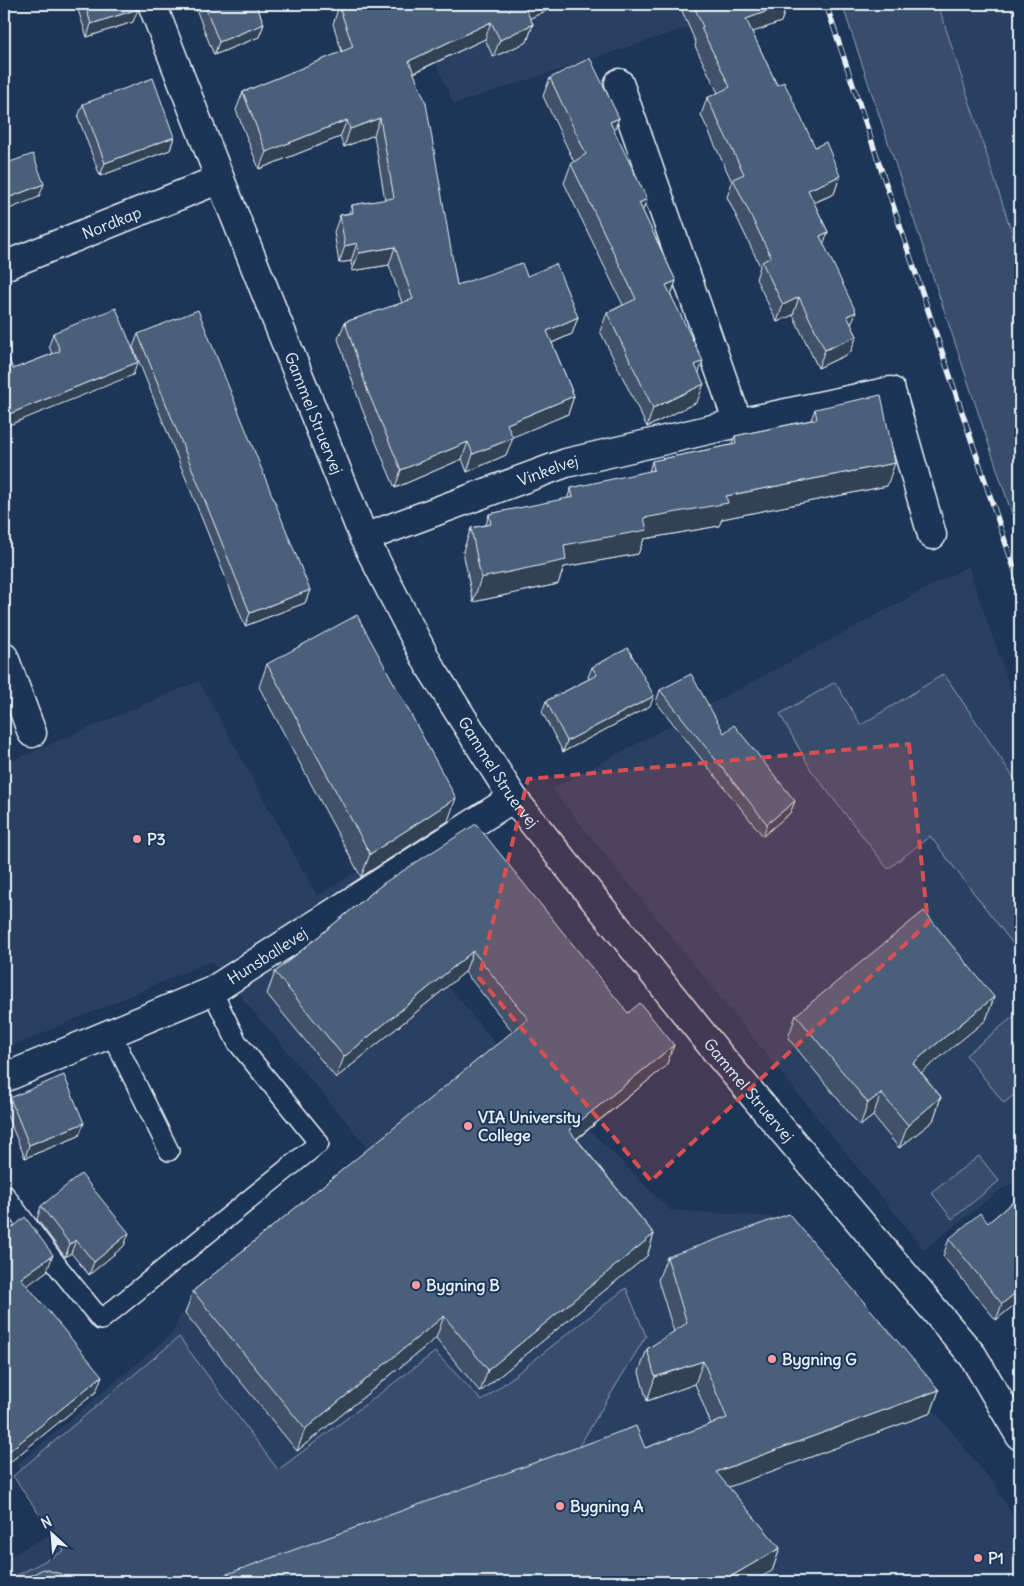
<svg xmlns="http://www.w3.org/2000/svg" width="1024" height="1586" viewBox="0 0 1024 1586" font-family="Delius,sans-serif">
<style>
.built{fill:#2a4162}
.green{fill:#374d6c;stroke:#909fb2}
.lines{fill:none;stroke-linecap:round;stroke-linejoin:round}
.service-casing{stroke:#e8f1f8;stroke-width:22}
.minor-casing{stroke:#e8f1f8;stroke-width:31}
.service{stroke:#1d3557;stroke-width:19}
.minor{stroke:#1d3557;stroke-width:28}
.rail-casing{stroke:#e8f1f8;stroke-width:5.5}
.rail{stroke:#1d3557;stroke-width:4;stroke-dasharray:11;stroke-linecap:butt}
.wall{fill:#3f5169;stroke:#e8f1f8}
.shaded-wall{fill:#334255;stroke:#e8f1f8}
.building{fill:#495e7a;stroke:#e8f1f8}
.marked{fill:#da5052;fill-opacity:0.2;stroke:#da5052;stroke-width:4;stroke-dasharray:10 6;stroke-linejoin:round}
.poi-dot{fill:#ff9aa2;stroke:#1d3557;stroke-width:2}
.labels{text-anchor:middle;stroke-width:4;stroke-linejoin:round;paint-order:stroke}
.street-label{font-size:16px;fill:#e8f1f8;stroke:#1d3557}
.poi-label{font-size:16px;font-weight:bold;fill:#e8f1f8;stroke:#1d3557;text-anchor:start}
</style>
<rect width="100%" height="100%" fill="#1d3557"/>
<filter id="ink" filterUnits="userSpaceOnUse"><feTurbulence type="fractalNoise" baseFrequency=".02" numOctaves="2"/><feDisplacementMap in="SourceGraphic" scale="10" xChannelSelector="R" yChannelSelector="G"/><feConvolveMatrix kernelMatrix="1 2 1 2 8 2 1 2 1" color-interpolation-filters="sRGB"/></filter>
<g filter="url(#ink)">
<path class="built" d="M410 4H760L454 104Z
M938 4H1020V258L961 72Z
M968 566 1020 716V1179L1002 1189 924 1250 552 789Z
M199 681 317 896 356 872 502 1052 556 1097 670 1210 774 1217 996 1486 1020 1529V1582H4V1560L61 1528 16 1465 172 1334 180 1316 375 1156 211 961 4 1050V764Z"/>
<path class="green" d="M842 4H938L1020 258V538Z
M944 674 1020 787V953L930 836 888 869 811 770 780 714 835 682 861 725Z
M1019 1012 1020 1090 1004 1103 966 1055Z
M979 1156 999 1181 952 1219 931 1192Z
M626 1288 646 1336 572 1458 245 1582H4L64 1551 13 1476 179 1337 278 1470 435 1352 482 1401Z"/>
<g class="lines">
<g class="service-casing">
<path id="service" d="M111 1033 169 1151
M4 1194 59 1268 101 1320 319 1143 237 1042 212 991"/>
</g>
<g class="minor-casing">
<g id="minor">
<path id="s1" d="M152 4 220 179 364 538 429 665 513 798 720 1056 973 1356 1020 1436"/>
<path d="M619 83 738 423"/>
<path id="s2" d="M4 266 220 179"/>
<path id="s3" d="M364 538 566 463 738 423 891 391 932 535"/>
<path d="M4 657 32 733"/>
<path id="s4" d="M4 1078 212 991 513 798"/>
</g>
</g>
<use href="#service" class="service"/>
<use href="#minor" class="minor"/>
<g class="rail-casing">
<path id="rail" d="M826 4 1020 586"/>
</g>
<use href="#rail" class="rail"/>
</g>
<path class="wall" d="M76 4H136L133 22 87 37Z
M194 4H256L264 24 259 37 214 55Z
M679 4H787L781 22 752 32 777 85 815 147 840 176 834 194 814 203 828 232 823 244 851 325 857 336 850 353 818 368 793 315 777 322 756 279 760 266 727 197 732 182 701 115 707 98 718 93 695 46 696 43Z
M339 6 550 9 530 18 533 24 527 42 493 57 485 39 414 73 457 285 527 276 578 317 572 334 552 343 574 396 568 414 512 437 506 455 467 472 462 459 395 488 362 409 338 339 345 322 402 303 389 265 352 271 351 261 339 263 334 232 340 215 349 213 352 205 385 200 374 135 344 147 340 137 259 169 236 110 243 92 342 52 333 24Z
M550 78 619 118 614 130 643 212 676 281 671 295 699 373 697 402 647 427 600 331 607 313 623 305 564 183 571 164 574 162 543 96Z
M83 104 174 137 170 150 100 176 78 117Z
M53 333 133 375 13 369 52 354 49 346Z
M138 334 310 590 305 603 245 626 133 347Z
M815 409 887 486 722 519 719 526 644 539 638 554 564 567 558 584 473 602 463 551 471 528 486 525 489 514 567 499 571 488 649 472 652 461 731 445 735 436 811 420Z
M267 664 448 821 361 877 259 687Z
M592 667 650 706 563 752 542 712 546 701 589 679 588 677Z
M660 690 724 733 795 801 790 813 763 836 656 702Z
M384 883 628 1013 674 1045 666 1066 577 1139 654 1234 647 1256 480 1392 436 1338 297 1451 185 1313 193 1291 513 1032 465 972 336 1078 267 994 275 972Z
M994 997 986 1020 921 1072 941 1097 933 1121 899 1148 873 1116 860 1126 788 1038 796 1015Z
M10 1098 79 1136 25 1158 5 1111Z
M1020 1196V1300L996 1320 943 1256 949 1239 988 1223Z
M41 1206 124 1246 89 1275 71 1253 65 1257 37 1219Z
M4 1225 47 1271 27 1285 96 1392 4 1467Z
M667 1257 939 1390 931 1413 728 1487 780 1548 772 1571 645 1448 711 1424 695 1384 647 1401 639 1372 647 1349 674 1332 658 1280Z"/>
<path class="shaded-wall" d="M530 4H552L550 9 518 24 524 6Z
M787 4 781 22 739 37 746 19Z
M138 9 133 22 87 37 91 24Z
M491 22 485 39 402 78 409 61Z
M264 24 259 37 214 55 219 42Z
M533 24 527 42 493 57 500 40Z
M380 118 374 135 344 147 350 129Z
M619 118 612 136 610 122Z
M347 120 340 137 259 169 266 152Z
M174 137 170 150 100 176 105 163Z
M840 176 834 194 801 208 808 190Z
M44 184 39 197 4 211V203L5 199Z
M647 199 640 218 639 203Z
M828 232 821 250 820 236Z
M357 243 351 261 339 263 345 246Z
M395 247 389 265 352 271 359 253Z
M676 281 669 300 666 285Z
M799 297 793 315 777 322 783 305Z
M856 312 849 330 847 316Z
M578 317 572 334 540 348 547 331Z
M857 336 850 353 818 368 825 350Z
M703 361 696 380 695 365Z
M138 362 133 375 4 427V416Z
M704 384 697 402 647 427 653 408Z
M574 396 568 414 501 442 507 424Z
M513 438 506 455 467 472 473 454Z
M468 442 462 459 395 488 401 470Z
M895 463 887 486 722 519 719 526 644 539 638 554 564 567 558 584 473 602 481 578 564 545 644 518 726 496Z
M310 590 305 603 245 626 250 613Z
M654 696 650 706 563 752 567 741Z
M8 714 4 726V716Z
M456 798 448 821 361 877 370 854Z
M795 801 790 813 763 836 767 824Z
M473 951 465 972 336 1078 344 1057Z
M994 997 986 1020 905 1086 913 1063Z
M674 1045 666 1066 561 1151 569 1130Z
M881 1093 873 1116 860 1126 868 1103Z
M941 1097 933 1121 899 1148 908 1125Z
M84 1123 79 1136 25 1158 29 1145Z
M129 1233 124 1246 89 1275 94 1262Z
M654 1234 647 1256 480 1392 488 1370Z
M76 1240 71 1253 65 1257 70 1244Z
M53 1255 47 1271 16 1294 21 1278Z
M1020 1289V1300L996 1320 1002 1304Z
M444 1316 436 1338 297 1451 305 1429Z
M703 1361 695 1384 647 1401 655 1377Z
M102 1376 96 1392 4 1467V1463L8 1452Z
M939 1390 931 1413 707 1495 716 1472Z
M780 1548 772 1571 752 1582H721Z"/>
<path class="building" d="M85 4H136L138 9 91 24Z
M204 4H256L264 24 219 42Z
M347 4H530L524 6 533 24 500 40 491 22 409 61 426 103 457 285 522 263 527 276 556 264 578 317 547 331 574 396 507 424 513 438 473 454 468 442 401 470 368 392 345 322 413 299 395 247 359 253 357 243 345 246 340 215 353 213 352 205 394 198 380 118 350 129 347 120 266 152 243 92 353 47 339 6Z
M693 4H787L746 19 777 85 784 82 815 147 826 142 840 176 808 190 828 232 820 236 856 312 847 316 857 336 825 350 799 297 783 305 762 262 771 257 733 179 744 174 707 98 730 87 701 28 703 27Z
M590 58 619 118 610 122 647 199 639 203 676 281 666 285 703 361 695 365 704 384 653 408 607 313 636 299 571 164 586 154 550 78Z
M153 78 174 137 105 163 83 104Z
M33 154 44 184 5 199 4 195V164Z
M116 308 138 362 4 416V352L6 351 13 369 60 351 53 333Z
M198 310 310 590 250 613 138 334Z
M881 395 895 463 726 496 728 503 644 518 647 530 564 545 566 560 481 578 471 528 491 524 489 514 573 497 571 488 654 470 652 461 736 444 735 436 817 419 815 409Z
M357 615 456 798 370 854 267 664Z
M628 648 654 696 567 741 546 701 597 675 592 667Z
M691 674 724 733 734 725 795 801 767 824 660 690Z
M4 702 8 714 4 716Z
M476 824 628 1013 640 1003 674 1045 569 1130 654 1234 488 1370 444 1316 305 1429 193 1291 528 1019 473 951 344 1057 275 972 384 883Z
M924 911 994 997 913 1063 941 1097 908 1125 881 1093 868 1103 796 1015Z
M64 1075 84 1123 29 1145 10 1098Z
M81 1174 129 1233 94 1262 76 1240 70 1244 41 1206Z
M1020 1196V1289L1002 1304 949 1239 980 1213 988 1223Z
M789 1214 939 1390 716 1472 780 1548 721 1582H205L636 1426 645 1448 727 1418 703 1361 655 1377 647 1349 687 1323 667 1257Z
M25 1217 53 1255 21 1278 102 1376 8 1452 4 1447V1225L8 1222 12 1228Z
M43 1569 61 1574 66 1582H25L26 1578Z"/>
</g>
<path class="marked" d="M909 744 928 923 651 1181 479 978 528 779Z"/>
<g class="poi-dot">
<circle cx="137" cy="839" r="5"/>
<circle cx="468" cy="1126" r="5"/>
<circle cx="416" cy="1285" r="5"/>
<circle cx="772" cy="1359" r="5"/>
<circle cx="560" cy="1506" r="5"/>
<circle cx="978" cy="1558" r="5"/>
</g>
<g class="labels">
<g class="street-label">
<text dy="6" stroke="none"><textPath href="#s2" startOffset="116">Nordkap</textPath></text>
<text dy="6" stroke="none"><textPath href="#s1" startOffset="440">Gammel Struervej</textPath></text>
<text dy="6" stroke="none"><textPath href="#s3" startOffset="196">Vinkelvej</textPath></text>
<text dy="6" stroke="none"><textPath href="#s1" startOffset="845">Gammel Struervej</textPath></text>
<text dy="6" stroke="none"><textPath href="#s4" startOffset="291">Hunsballevej</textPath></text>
<text dy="6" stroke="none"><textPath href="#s1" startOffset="1250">Gammel Struervej</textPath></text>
</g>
<g class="poi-label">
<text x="147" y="845">P3</text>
<text x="478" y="1123">VIA University<tspan x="478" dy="18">College</tspan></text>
<text x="426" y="1291">Bygning B</text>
<text x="782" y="1365">Bygning G</text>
<text x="570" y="1512">Bygning A</text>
<text x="988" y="1564">P1</text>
</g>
</g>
<rect width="1024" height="1586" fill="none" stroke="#1d3557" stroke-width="20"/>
<rect x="10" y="10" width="1004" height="1566" fill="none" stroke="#e8f1f8" stroke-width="2" filter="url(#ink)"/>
<g transform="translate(52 1534) rotate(334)" stroke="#1d3557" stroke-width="4" paint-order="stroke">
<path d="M0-4L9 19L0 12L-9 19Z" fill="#e8f1f8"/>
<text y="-8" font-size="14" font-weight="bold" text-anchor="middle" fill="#e8f1f8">N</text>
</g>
</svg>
